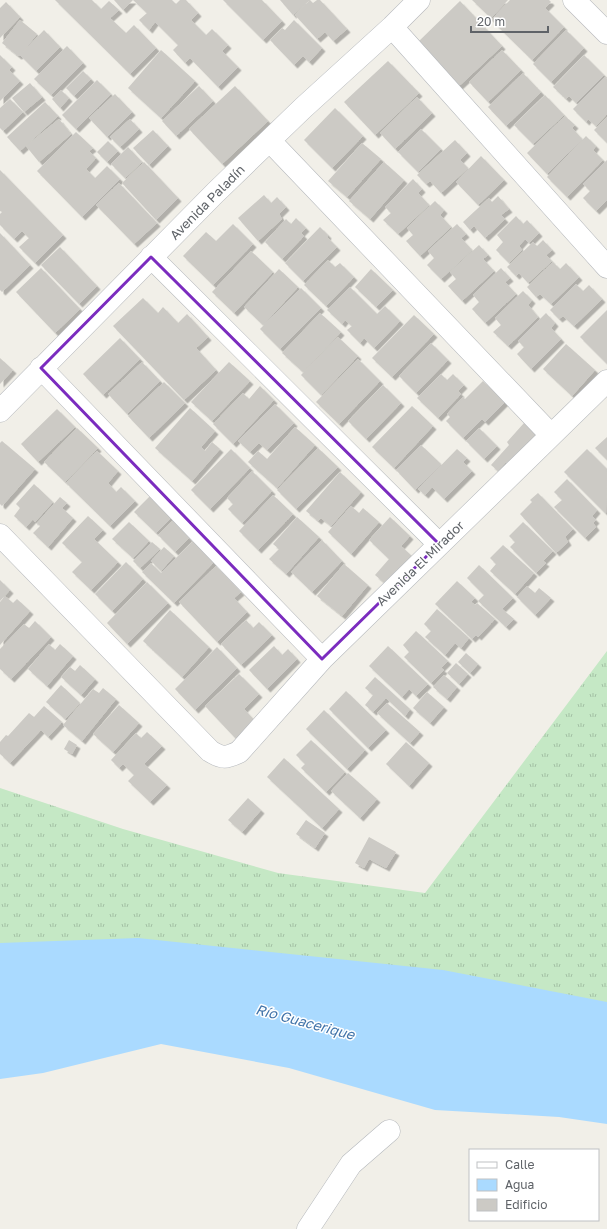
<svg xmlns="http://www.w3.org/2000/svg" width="607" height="1229" viewBox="0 0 607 1229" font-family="'Golos Text',sans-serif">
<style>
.grass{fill:url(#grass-tufts)}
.water{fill:#aadaff}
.building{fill:#cccac5;filter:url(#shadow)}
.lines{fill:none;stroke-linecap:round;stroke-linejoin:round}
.street-casing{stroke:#b5b8bc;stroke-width:23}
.street{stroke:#fff;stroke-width:22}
.marked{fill:none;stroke:#7b2cbf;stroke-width:3;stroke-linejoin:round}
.labels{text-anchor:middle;stroke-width:3;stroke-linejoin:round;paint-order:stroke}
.street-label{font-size:13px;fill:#5f6368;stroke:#fff}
.water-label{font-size:14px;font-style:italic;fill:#4174aa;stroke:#fff}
</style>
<defs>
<pattern id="grass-tufts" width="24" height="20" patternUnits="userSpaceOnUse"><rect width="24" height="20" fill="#c5e8c5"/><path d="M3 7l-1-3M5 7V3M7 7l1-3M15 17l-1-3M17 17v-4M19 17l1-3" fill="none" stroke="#a3c0a4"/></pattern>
<filter id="shadow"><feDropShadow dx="3.5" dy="3.5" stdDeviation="0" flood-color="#0004"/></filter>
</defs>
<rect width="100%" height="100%" fill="#f1efe8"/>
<path class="grass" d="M607 651V1033L0 947V788L123 829 278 873 425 893Z"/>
<path class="water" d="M138 938 443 970 607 1002V1124L559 1117 435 1110 289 1068 161 1044 43 1073 0 1079V943Z"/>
<path class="building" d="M55 0H92L101 9 109 1 119 10 110 18 126 33 134 25 156 48 130 74Z
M114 0H133L123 10Z
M133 0H172L176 4 180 0H186L198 13 191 20 206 35 212 29 228 45 222 51 238 67 218 87 190 58 185 63 173 50 178 45 155 22 149 30 139 20 147 13Z
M223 0H262L282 21 263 40Z
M280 0H310L293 15Z
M310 0 313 3 317 0H320L347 29 333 41 325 32 317 39 295 15Z
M472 0H508L491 18Z
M510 0H549L551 2 545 8 564 27 532 60 491 20Z
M460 1 502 46 457 88 416 44Z
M6 2 20 17 0 38V8Z
M20 20 37 34 22 53 44 30 60 47 36 71 20 55 18 56 2 43Z
M294 20 322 48 309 62 303 56 294 65 270 40 282 28 285 30Z
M566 30 584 48 551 82 533 64Z
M67 46 83 63 51 95 34 79Z
M161 50 195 81 161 118 128 88Z
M502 50 521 70 488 102 469 82Z
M0 55 12 67 9 70 20 81 0 101Z
M584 55 604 75 576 103 569 96 566 99 553 87Z
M388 61 419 93 375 135 344 102Z
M83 71 91 79 74 96 66 88Z
M523 73 541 92 506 126 488 107Z
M605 77 607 79V114L596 126 588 119 586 122 573 109Z
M97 80 111 94 76 129 62 115Z
M30 83 42 97 24 112 12 98Z
M199 86 213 101 176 136 162 121Z
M235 86 268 121 222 164 189 129Z
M61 90 69 98 60 108 52 99Z
M115 94 132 112 107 137 89 118Z
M545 95 564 115 533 144 514 125Z
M417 97 432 113 395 149 380 133Z
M10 99 23 112 3 131 0 128V108Z
M45 102 58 116 20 151 7 137Z
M335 108 363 136 332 168 304 140Z
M565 116 575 125 572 128 582 139 547 174 527 153Z
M607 117V143L594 130Z
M59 119 71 134 39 162 26 146Z
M130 119 139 129 120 147 110 137Z
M421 129 441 149 418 172 398 152Z
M153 130 168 146 149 165 133 148Z
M76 132 93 148 89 151 96 158 86 169 95 178 107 166 120 179 82 217 37 171Z
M586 136 596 146 593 150 603 160 567 197 547 177Z
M455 140 467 153 460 160 468 168 441 193 430 181 426 184 417 175Z
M108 141 118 151 107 162 97 152Z
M362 143 381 159 347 197 328 181Z
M128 147 142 162 125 178 111 164Z
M481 156 504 180 478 205 456 182Z
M607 160V200L596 211 583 198 590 191 583 184Z
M144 162 178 198 156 220 122 183Z
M384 162 404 180 370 219 349 201Z
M0 170 63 235 35 263 19 247 29 238 22 231 14 239 0 225V214L2 212 0 211Z
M413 179 422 189 418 193 429 205 398 234 383 220 391 213 385 207Z
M119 183 157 223 134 244 96 205Z
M264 195 271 203 277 197 286 207 279 214 282 219 258 241 238 218Z
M498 196 509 209 501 215 505 219 485 238 474 226 470 230 463 222 489 198 492 202Z
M435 201 444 210 440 215 451 227 420 256 406 241 413 235 407 228Z
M516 216 523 224 527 220 539 233 529 243 525 239 519 246 522 250 509 263 496 250 503 242 497 235Z
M296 218 306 228 301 233 304 236 282 259 265 242 286 219 291 224Z
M233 224 253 244 213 285 183 256 206 232 216 241Z
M457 224 466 234 461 238 472 250 441 279 427 265 434 258 428 251Z
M320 227 328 235 327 237 337 247 303 281 285 263Z
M0 233 30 265 2 292 0 290Z
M543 240 552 250 546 255 552 261 528 283 519 273 516 276 507 267 533 242 537 246Z
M479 245 488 255 483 259 494 271 462 301 448 286 456 279 450 272Z
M60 247 97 286 79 304 41 265Z
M251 251 273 272 234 313 212 292Z
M328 260 335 267 340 263 354 277 326 306 304 285Z
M553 262 560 269 566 263 579 277 551 304 540 294 536 297 527 287Z
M41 268 80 309 55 333 16 292Z
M501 268 510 278 505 282 516 294 485 323 472 309 479 302 473 295Z
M279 269 298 287 263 325 244 307Z
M371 269 393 290 376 307 355 287Z
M576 284 583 291 589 285 602 299 574 326 563 316 559 319 550 310Z
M350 287 377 314 385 306 400 321 374 348 364 338 360 343 347 330 352 326 345 320 342 324 327 310Z
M301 288 321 308 280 349 260 329Z
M523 291 532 300 528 305 538 317 508 346 493 332 501 325 495 318Z
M143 298 158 313 163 307 178 323 187 314 208 337 196 348 216 370 184 400 113 326Z
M607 310V364L580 337Z
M320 313 341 332 303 372 282 353Z
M546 313 555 323 551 328 561 339 531 369 517 354 524 347 518 341Z
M414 315 434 334 392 377 372 358Z
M338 337 358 356 321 395 301 375Z
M120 338 140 359 103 395 83 374Z
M431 343 448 360 416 393 399 376Z
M566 344 595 370 572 396 543 369Z
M0 358 13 370 0 384Z
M358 359 380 381 339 424 316 402Z
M142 362 160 381 127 414 108 394Z
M229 362 250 381 212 421 191 402Z
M441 374 447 380 453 374 464 385 458 391 461 394 438 418 417 398Z
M483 381 505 402 485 422 482 419 463 438 446 421 450 417 447 414 463 397 465 399Z
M164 382 185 403 149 438 128 416Z
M383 385 401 403 366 439 348 421Z
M260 386 274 400 233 444 213 424 243 393 249 399Z
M275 404 294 423 267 450 259 443 250 452 238 441Z
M412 406 433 426 394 468 372 447Z
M190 408 215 431 201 447 205 451 212 442 220 449 192 481 155 448Z
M57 409 75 427 38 462 21 444Z
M524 423 537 435 510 466 506 462 498 471 491 465 509 445 507 442Z
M295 427 315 445 277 488 248 462 258 451 267 459Z
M77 428 98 448 65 482 44 462Z
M479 428 497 446 484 459 466 441Z
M607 437V460L595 448Z
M2 441 35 469 2 506 0 504V443Z
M421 445 441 464 415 490 396 470Z
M318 448 338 467 296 509 277 490Z
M231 449 250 468 210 509 191 490Z
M457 449 467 458 463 462 472 471 444 499 432 487 425 495 418 489Z
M587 449 607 469 606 514 564 472Z
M97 451 118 471 108 483 116 492 121 487 135 501 110 526 66 483Z
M252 471 272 491 242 523 228 509 233 504 227 498Z
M340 472 361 492 331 526 321 518 318 521 306 511Z
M567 479 597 510 592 516 596 520 593 523 596 527 585 538 554 507 562 500 554 492Z
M34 484 53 502 35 522 33 519 26 527 14 516 20 508 16 504Z
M538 493 573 529 565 537 568 542 556 553 520 514 532 502 530 500Z
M273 495 293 514 258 550 239 531Z
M150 496 172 517 156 533 134 512Z
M60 497 67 503 62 508 73 518 48 547 33 533 40 526 37 523Z
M351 506 359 513 363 508 379 522 351 554 328 532Z
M88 516 103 530 94 539 118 562 91 590 72 572 82 562 62 543Z
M297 517 319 537 286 574 269 559 279 549 273 544Z
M390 517 410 536 401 546 414 558 388 586 375 575 389 559 369 540Z
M173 520 189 538 175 552 158 535Z
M129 522 149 541 133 558 112 539Z
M523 522 553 551 543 561 546 563 536 573 510 547 515 542 509 536Z
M194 540 215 561 174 603 142 572 151 563 161 573Z
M322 540 342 561 312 592 291 572Z
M152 542 160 549 140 568 133 561Z
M503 545 534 573 515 594 490 571 496 564 490 558Z
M164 547 174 556 161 571 151 561Z
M126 562 143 579 112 611 95 594Z
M344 564 368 585 342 616 317 596Z
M479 565 513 598 502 609 514 619 506 627 478 601 484 595 467 578Z
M216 566 241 592 234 598 247 612 217 642 179 602Z
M0 580 10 590 0 601Z
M457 581 475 598 471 602 475 605 477 603 495 619 478 637 476 635 472 639 435 604Z
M147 582 168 603 127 644 107 623Z
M527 586 535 593 539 588 551 598 535 615 517 597Z
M5 596 13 603 17 599 30 611 0 645V602Z
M437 609 469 638 461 648 455 643 445 655 425 637 431 631 424 624Z
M170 610 209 647 182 677 143 641Z
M246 620 253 628 259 622 272 635 241 665 221 644Z
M35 621 51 637 11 679 0 669V649L24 624 29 628Z
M416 631 448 661 441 668 444 670 431 683 404 657 409 652 403 645Z
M49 644 55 650 60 644 73 656 47 686 28 669Z
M274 646 282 655 288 649 297 659 267 689 249 670Z
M388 646 428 684 416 696 409 689 402 697 369 666Z
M217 647 237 668 195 710 175 689Z
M466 653 478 664 470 673 458 662Z
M456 663 468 674 459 684 447 673Z
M80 665 95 679 81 695 61 677 70 667 75 671Z
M239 674 259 694 244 709 255 721 237 740 205 706Z
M444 675 457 687 447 699 433 687Z
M375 677 410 709 405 716 386 698 373 712 365 705 373 695 365 688Z
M61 685 80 703 65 719 46 702Z
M103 688 116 699 82 741 63 725 93 689 99 693Z
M346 691 386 730 368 748 329 709Z
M427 692 444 707 430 723 413 708Z
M387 703 420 732 410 743 377 713Z
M119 705 139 723 113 752 93 734Z
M44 706 62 722 48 737 41 730 10 763 0 754V742L6 735 8 736 29 713 34 717Z
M324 710 365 750 347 769 306 729Z
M147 732 162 746 144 764 167 785 150 802 128 781 134 775 123 764 119 768 111 760 136 733 141 738Z
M69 740 77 745 72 754 64 749Z
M311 740 345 772 326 792 301 768 305 764 296 755Z
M406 742 429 763 409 786 386 764Z
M284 758 339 809 322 828 267 777Z
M348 773 377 799 360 818 331 791Z
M248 798 261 810 242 832 228 820Z
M306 820 325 833 315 848 296 834Z
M369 837 396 852 386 868 369 859 364 868 355 863Z"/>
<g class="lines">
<g class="street-casing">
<path id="street" d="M574 0 607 33
M392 27 607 267
M270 141 551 435
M151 257 439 544
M41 368 322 659
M0 411 215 193 303 108 392 27 419 0
M0 535 210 751C223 759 226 758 239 752L322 659 607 381
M308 1229 351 1164 389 1131"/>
</g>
<use href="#street" class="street"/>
</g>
<path class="marked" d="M151 257 439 544 322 659 41 368Z"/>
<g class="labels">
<g class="street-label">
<text transform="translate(207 202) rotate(-45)" y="5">Avenida Paladín</text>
<text transform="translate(420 563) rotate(-44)" y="5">Avenida El Mirador</text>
</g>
<g class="water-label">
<text transform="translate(305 1022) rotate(15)" y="5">Río Guacerique</text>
</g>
</g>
<rect x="469" y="1149" width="130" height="72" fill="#ffffff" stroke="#bfc1c3"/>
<rect x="477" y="1162" width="20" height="6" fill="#ffffff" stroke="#bfc1c3"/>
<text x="505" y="1169" font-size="12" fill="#5f6368">Calle</text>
<rect x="477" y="1179" width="20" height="12" fill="#aadaff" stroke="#bfc1c3"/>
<text x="505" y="1189" font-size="12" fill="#5f6368">Agua</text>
<rect x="477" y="1199" width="20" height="12" fill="#cccac5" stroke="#bfc1c3"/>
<text x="505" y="1209" font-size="12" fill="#5f6368">Edificio</text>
<path d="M471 26v6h77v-6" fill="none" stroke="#5f6368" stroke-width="2"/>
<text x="477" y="26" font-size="12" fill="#5f6368" stroke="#ffffff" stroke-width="3" paint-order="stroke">20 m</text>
</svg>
